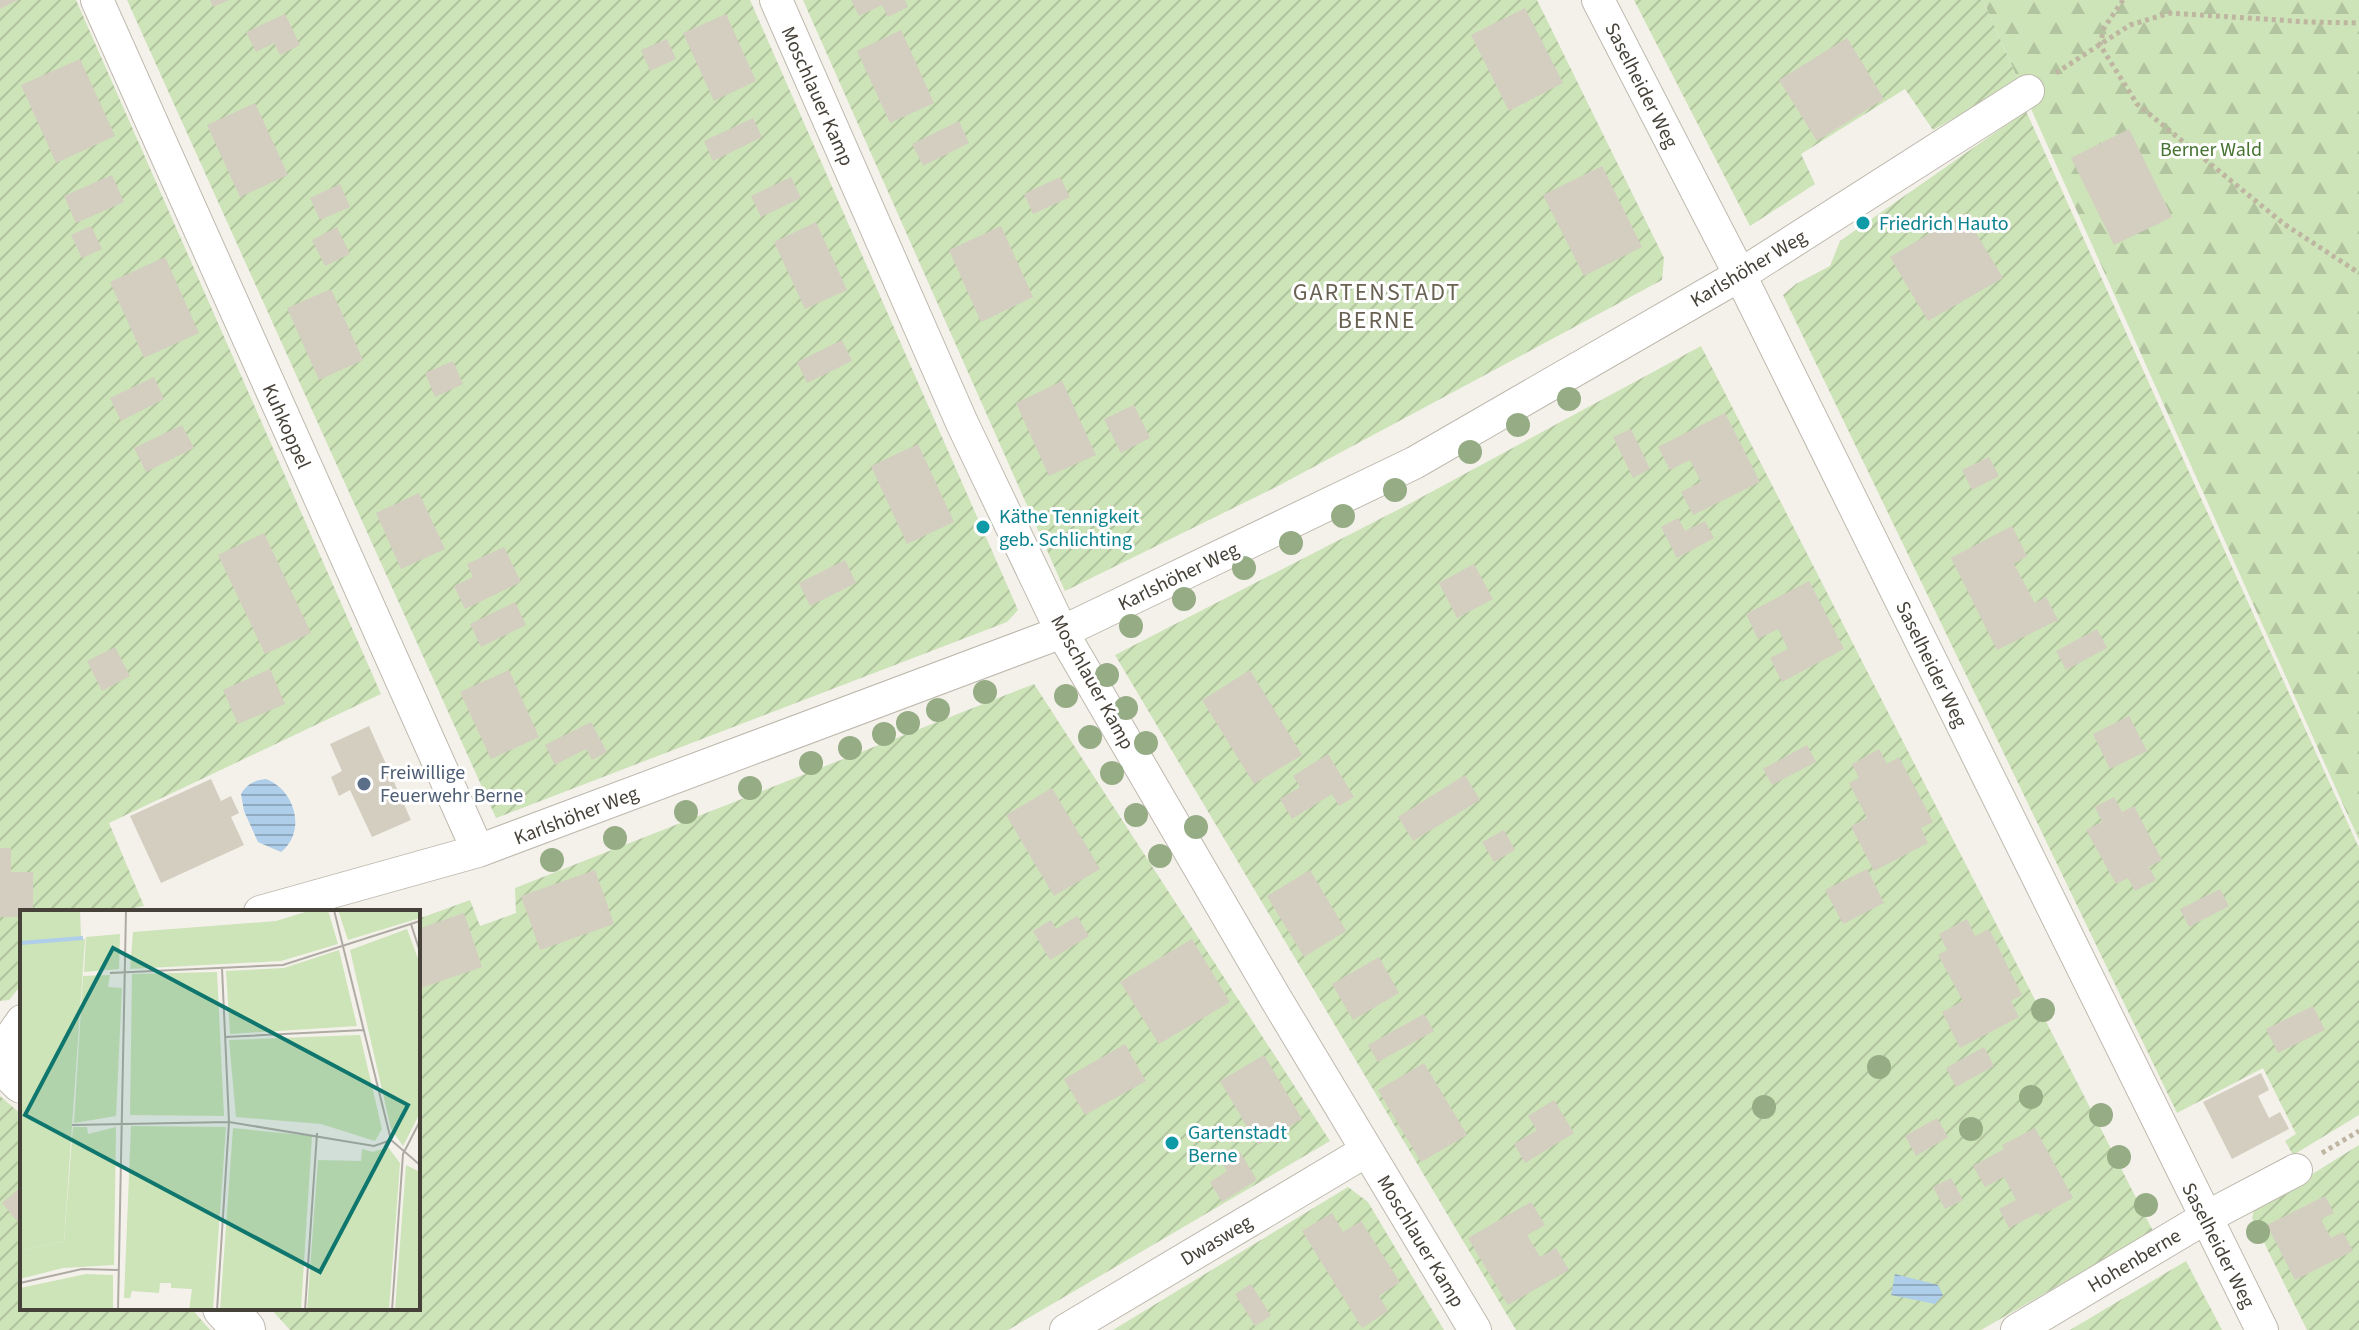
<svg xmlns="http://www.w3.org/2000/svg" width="2359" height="1330" viewBox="0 0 2359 1330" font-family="'Source Sans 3',sans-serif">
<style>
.forest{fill:url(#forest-firs)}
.garden{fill:url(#garden-furrows)}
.water{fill:url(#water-rules)}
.building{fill:#d4cec1}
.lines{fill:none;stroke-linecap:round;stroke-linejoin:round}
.minor-casing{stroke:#beb9ae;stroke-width:34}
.tertiary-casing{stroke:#beb9ae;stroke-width:44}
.path{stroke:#beb6a1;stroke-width:5;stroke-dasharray:4 4;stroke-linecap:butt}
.minor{stroke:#fff;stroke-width:32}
.tertiary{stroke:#fff;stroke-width:42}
.tree{fill:#95ac85}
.culture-dot{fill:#0f9aa8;stroke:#fff;stroke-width:3}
.service-dot{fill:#5c6f8a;stroke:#fff;stroke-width:3}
.labels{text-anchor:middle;stroke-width:6;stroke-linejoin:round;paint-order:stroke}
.street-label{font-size:20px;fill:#474239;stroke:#fff}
.park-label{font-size:20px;fill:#477332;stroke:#fff}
.culture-label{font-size:20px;fill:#0d838f;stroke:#fff;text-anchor:start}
.service-label{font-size:20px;fill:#4e5e75;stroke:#fff;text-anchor:start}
.quarter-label{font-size:24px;letter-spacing:2px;fill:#696152;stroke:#fff}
.inset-river{fill:none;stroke:#aecee9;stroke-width:4}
.inset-road{fill:none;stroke:#afaba4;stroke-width:2}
.view{fill:#0f766e;fill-opacity:0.15;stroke:#0f766e;stroke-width:4}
.inset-edge{fill:none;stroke:#474239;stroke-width:4}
</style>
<defs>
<pattern id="forest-firs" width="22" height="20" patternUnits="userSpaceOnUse" patternTransform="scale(2)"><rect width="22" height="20" fill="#cde3b8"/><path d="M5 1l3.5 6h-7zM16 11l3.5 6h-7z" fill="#b1c49f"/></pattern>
<pattern id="garden-furrows" width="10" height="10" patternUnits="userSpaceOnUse" patternTransform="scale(2)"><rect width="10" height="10" fill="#cde3b8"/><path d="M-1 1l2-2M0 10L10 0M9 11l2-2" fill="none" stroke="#b1c49f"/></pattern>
<pattern id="water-rules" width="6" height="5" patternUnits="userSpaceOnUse" patternTransform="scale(2)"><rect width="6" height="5" fill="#aecee9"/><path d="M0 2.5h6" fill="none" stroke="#8fa9be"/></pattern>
</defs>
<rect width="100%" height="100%" fill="#f4f1eb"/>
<path class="forest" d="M1983 0H2359V840L2019 82Z"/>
<path class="garden" d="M0 0H76L381 694 109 823 144 906 114 912H22V984L9 1000 0 1001Z
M127 0H750L1018 610 1007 622 496 818Z
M803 0H1537L1664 258 1662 280 1278 486 1065 591Z
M1634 0H1983L2019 82 1933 130 1905 89 1801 154 1815 184 1750 226Z
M2026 111 2359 848V1115L2293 1155 2285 1141 2296 1134 2263 1068 2177 1113 1783 295 1796 284 1830 266 1840 241Z
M1701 346 2153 1231 1981 1330H1516L1115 655 1409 504Z
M1034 684 1330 1141 1008 1330H290L270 1308H418V919L470 900 480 926 516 913 515 888Z
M0 1096 22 1115V1308H191L210 1330H0Z
M2359 1145V1330H2307L2252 1218 2254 1210Z
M1348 1187 1368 1202 1444 1330H1113Z
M2186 1261 2222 1330H2070Z"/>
<path class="water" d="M266 779C295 790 307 831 281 852L258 842 244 811 241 794C247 784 255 780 266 779Z
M1895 1274 1938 1285 1943 1295 1935 1304 1891 1295Z"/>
<path class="building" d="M0 0H18L0 9Z
M210 0H229L213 7Z
M851 0H905L908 7 888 17 882 5 859 16Z
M1525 8 1563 83 1509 111 1471 35Z
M285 14 300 45 280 55 274 43 256 52 246 32Z
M726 14 756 81 714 101 683 33Z
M901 30 934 103 890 123 857 51Z
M1847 38 1884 99 1817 141 1779 80Z
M667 39 676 59 650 71 641 50Z
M80 59 115 136 56 163 21 85Z
M255 103 288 175 240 197 207 125Z
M753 118 762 137 713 161 704 141Z
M959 121 969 143 923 166 912 144Z
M2129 129 2172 217 2114 245 2071 158Z
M1602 166 1642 247 1584 276 1543 195Z
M112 175 124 202 76 223 64 196Z
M791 177 801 198 761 217 751 196Z
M1060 177 1070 197 1033 214 1024 194Z
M340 184 350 207 320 220 310 198Z
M1964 213 2003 278 1928 321 1890 257Z
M816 222 847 290 805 309 774 242Z
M91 226 102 249 82 258 71 235Z
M1001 226 1033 297 981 322 949 250Z
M337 227 350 254 325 266 312 240Z
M165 257 199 333 144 358 110 282Z
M331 289 363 360 319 380 287 308Z
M842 340 852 361 807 383 797 362Z
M453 361 463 384 435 397 425 373Z
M154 377 164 399 121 421 110 398Z
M1062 381 1096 455 1049 476 1016 403Z
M1134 405 1150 438 1121 453 1104 419Z
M1725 413 1760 482 1693 515 1681 492 1701 482 1690 460 1670 470 1658 447Z
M182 425 194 448 146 472 134 448Z
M1631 429 1650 469 1633 478 1613 437Z
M918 444 954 522 907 544 871 466Z
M1989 457 1999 476 1972 490 1962 470Z
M419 493 445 549 401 569 376 513Z
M1678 518 1685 531 1705 521 1714 538 1677 558 1661 527Z
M2012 526 2027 556 2014 564 2035 603 2046 597 2058 620 1997 650 1951 558Z
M264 533 311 633 265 654 218 555Z
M504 547 521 582 465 609 454 586 473 577 467 564Z
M845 560 856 583 810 606 799 583Z
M1474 564 1493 599 1457 618 1439 583Z
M1809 581 1844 649 1782 682 1770 658 1788 649 1778 629 1758 639 1746 614Z
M515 602 526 625 481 647 470 624Z
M2097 629 2107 648 2066 670 2056 651Z
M115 647 130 676 102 691 87 661Z
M270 669 285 704 238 724 223 690Z
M509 670 539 737 491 759 460 692Z
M1250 670 1302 755 1254 784 1202 700Z
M2129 716 2147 751 2110 769 2093 734Z
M591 722 607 752 592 760 586 749 555 765 545 745Z
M369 726 411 820 372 837 350 790 339 796 331 777 342 771 330 744Z
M1807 745 1816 762 1772 785 1763 769Z
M1879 749 1887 764 1899 757 1933 822 1921 828 1928 843 1874 871 1851 826 1867 818 1849 783 1859 778 1852 764Z
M1328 754 1354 797 1339 806 1332 794 1292 819 1280 799 1300 787 1293 776Z
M1465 775 1480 800 1413 841 1398 817Z
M211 779 221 801 231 796 239 813 231 817 244 845 161 883 130 816Z
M1052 788 1100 869 1054 896 1006 815Z
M2114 797 2122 812 2134 806 2162 860 2149 867 2156 880 2135 891 2128 878 2116 884 2086 830 2102 822 2095 807Z
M1504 830 1515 850 1494 862 1482 842Z
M0 848H11V872H33V912H22V917H0Z
M1867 869 1884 903 1843 924 1825 890Z
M595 870 614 924 540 950 521 896Z
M1310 870 1346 931 1304 957 1267 896Z
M2220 889 2229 906 2189 927 2180 909Z
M464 913 482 967 418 989V929Z
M1077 916 1089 936 1050 960 1033 931 1051 920 1056 929Z
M1967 919 1975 936 1989 929 2022 995 2011 1001 2019 1017 1960 1048 1942 1012 1963 1001 1938 955 1947 950 1939 934Z
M1192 939 1230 1002 1159 1044 1120 982Z
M1379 957 1399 993 1353 1020 1332 984Z
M2313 1006 2325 1030 2278 1053 2266 1029Z
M1424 1014 1434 1031 1378 1062 1368 1045Z
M1125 1044 1146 1081 1085 1115 1064 1079Z
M1984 1047 1994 1066 1956 1087 1946 1068Z
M1264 1055 1302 1119 1258 1145 1220 1081Z
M1424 1063 1467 1135 1421 1162 1378 1090Z
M2261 1073 2269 1090 2258 1096 2269 1118 2280 1112 2289 1129 2232 1159 2203 1102Z
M1554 1100 1574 1133 1525 1163 1514 1144 1537 1130 1528 1116Z
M1937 1118 1948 1137 1916 1156 1905 1136Z
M2035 1128 2073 1198 2040 1216 2038 1213 2009 1228 1999 1209 2016 1200 2004 1177 1985 1187 1973 1166 2004 1149 2002 1145Z
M1240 1152 1257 1180 1222 1202 1210 1182 1227 1171 1222 1163Z
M1951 1178 1963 1200 1945 1209 1933 1187Z
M22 1186V1227L2 1203Z
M2325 1196 2334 1213 2321 1219 2326 1229 2331 1238 2343 1232 2353 1251 2295 1280 2267 1225Z
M1531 1202 1545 1225 1527 1235 1540 1257 1556 1248 1569 1270 1508 1305 1468 1238Z
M1332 1213 1343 1232 1361 1221 1400 1282 1379 1296 1388 1311 1362 1328 1302 1231Z
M1251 1284 1271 1316 1255 1326 1235 1294Z"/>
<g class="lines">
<g class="minor-casing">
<path id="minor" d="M97 0 478 851
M776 0 962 423 1062 632 1276 999 1475 1330
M1598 0 1740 275 2262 1330
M260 912 478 851 1062 632 1414 463 1740 275 2028 91
M0 1053 22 1021
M1066 1330 1366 1151
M2017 1330 2205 1218 2296 1170"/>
</g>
<g class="tertiary-casing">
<path id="tertiary" d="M0 1060 22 1082
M224 1308 244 1330"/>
</g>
<path class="path" d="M2123 0 2104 28 2100 45 2137 104 2284 224 2359 273
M2056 73 2130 25 2170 13 2309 22 2359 23
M2322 1153 2359 1131"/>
<use href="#minor" class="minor"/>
<use href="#tertiary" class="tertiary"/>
</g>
<g class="tree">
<circle cx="1569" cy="399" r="12"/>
<circle cx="1518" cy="425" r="12"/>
<circle cx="1470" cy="452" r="12"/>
<circle cx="1395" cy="490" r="12"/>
<circle cx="1343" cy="516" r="12"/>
<circle cx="1291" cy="543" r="12"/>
<circle cx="1244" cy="568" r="12"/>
<circle cx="1184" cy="599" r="12"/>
<circle cx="1131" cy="626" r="12"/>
<circle cx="1107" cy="675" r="12"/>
<circle cx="985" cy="692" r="12"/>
<circle cx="1066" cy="696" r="12"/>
<circle cx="1126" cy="708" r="12"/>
<circle cx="938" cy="710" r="12"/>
<circle cx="908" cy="723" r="12"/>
<circle cx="884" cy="734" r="12"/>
<circle cx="1090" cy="737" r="12"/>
<circle cx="1146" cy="743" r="12"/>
<circle cx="850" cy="748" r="12"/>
<circle cx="811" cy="763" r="12"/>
<circle cx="1112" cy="773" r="12"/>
<circle cx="750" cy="788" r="12"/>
<circle cx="686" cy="812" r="12"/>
<circle cx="1136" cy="815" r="12"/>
<circle cx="1196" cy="827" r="12"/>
<circle cx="615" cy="838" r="12"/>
<circle cx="1160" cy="856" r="12"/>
<circle cx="552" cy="860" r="12"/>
<circle cx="2043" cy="1010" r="12"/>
<circle cx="1879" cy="1067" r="12"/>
<circle cx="2031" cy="1097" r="12"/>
<circle cx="1764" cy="1107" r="12"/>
<circle cx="2101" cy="1115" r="12"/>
<circle cx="1971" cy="1129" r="12"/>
<circle cx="2119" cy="1157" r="12"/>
<circle cx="2146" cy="1205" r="12"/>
<circle cx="2258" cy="1232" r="12"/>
</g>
<g class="culture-dot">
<circle cx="1863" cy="223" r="8"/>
<circle cx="983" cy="527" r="8"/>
<circle cx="1172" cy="1143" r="8"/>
</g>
<circle class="service-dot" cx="364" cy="784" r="8"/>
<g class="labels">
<g class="street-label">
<text transform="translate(1642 85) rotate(63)" y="7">Saselheider Weg</text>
<text transform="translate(818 96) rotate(66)" y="7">Moschlauer Kamp</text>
<text transform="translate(1748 268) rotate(-31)" y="7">Karlshöher Weg</text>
<text transform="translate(287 426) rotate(66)" y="7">Kuhkoppel</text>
<text transform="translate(1178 576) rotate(-26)" y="7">Karlshöher Weg</text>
<text transform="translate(1932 664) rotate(64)" y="7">Saselheider Weg</text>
<text transform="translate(1093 682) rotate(61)" y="7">Moschlauer Kamp</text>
<text transform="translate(576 815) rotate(-21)" y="7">Karlshöher Weg</text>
<text transform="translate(1216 1240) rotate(-31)" y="7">Dwasweg</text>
<text transform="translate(1421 1241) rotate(59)" y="7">Moschlauer Kamp</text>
<text transform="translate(2219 1245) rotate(63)" y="7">Saselheider Weg</text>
<text transform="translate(2134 1260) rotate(-31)" y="7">Hohenberne</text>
</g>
<g class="park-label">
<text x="2211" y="156">Berner Wald</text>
</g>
<g class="culture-label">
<text x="1879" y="230">Friedrich Hauto</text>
<text x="999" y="523">Käthe Tennigkeit<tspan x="999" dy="23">geb. Schlichting</tspan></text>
<text x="1188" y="1139">Gartenstadt<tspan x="1188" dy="23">Berne</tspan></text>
</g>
<g class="service-label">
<text x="380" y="779">Freiwillige<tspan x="380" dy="23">Feuerwehr Berne</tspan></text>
</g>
<g class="quarter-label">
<text x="1377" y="300">GARTENSTADT<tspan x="1377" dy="28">BERNE</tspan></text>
</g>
</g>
<g transform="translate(20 910)">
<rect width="400" height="400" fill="#f4f1eb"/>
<path d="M0 0H60L61 27 0 32ZM65 29 44 331 0 341V34Z" fill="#cde3b8"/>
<path d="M292 0H308L318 34 261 51 110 59 113 22 256 11ZM318 0H400V8L328 30ZM387 19 400 54V203L383 236 371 219 330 40ZM100 24 99 59 64 62 66 27ZM319 40 337 116 210 124 206 61 264 58ZM197 62 204 206 110 205 112 64ZM90 65 88 77 102 78 96 206 54 213 63 66ZM340 125 362 219 355 231 301 214 216 207 209 130ZM111 216 206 217 193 400H169L172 379 151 378V373H140L139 383 112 381 110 388H104ZM53 217H67L68 224 96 217 94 355 43 358 0 369V341L44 331ZM213 218 292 226 281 400H200ZM368 237 380 253 369 400H287L298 250 341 251 342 239 353 242ZM386 255 400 262V400H375ZM66 364 93 365V400H0V378Z" fill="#cde3b8"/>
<path class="inset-river" d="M0 33 63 28"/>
<path class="inset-road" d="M314 0 371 230 400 255M391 14 400 42M90 63 263 55 400 11M205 127 344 120M52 215 209 212 354 236 371 230M0 373 62 359 98 360M98 400 106 0M197 400 209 212 202 58M285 400 297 223M372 400 383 244 400 211"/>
<path class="view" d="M93 38 388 195 300 362 5 205Z"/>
<rect width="400" height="400" class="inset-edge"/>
</g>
</svg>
